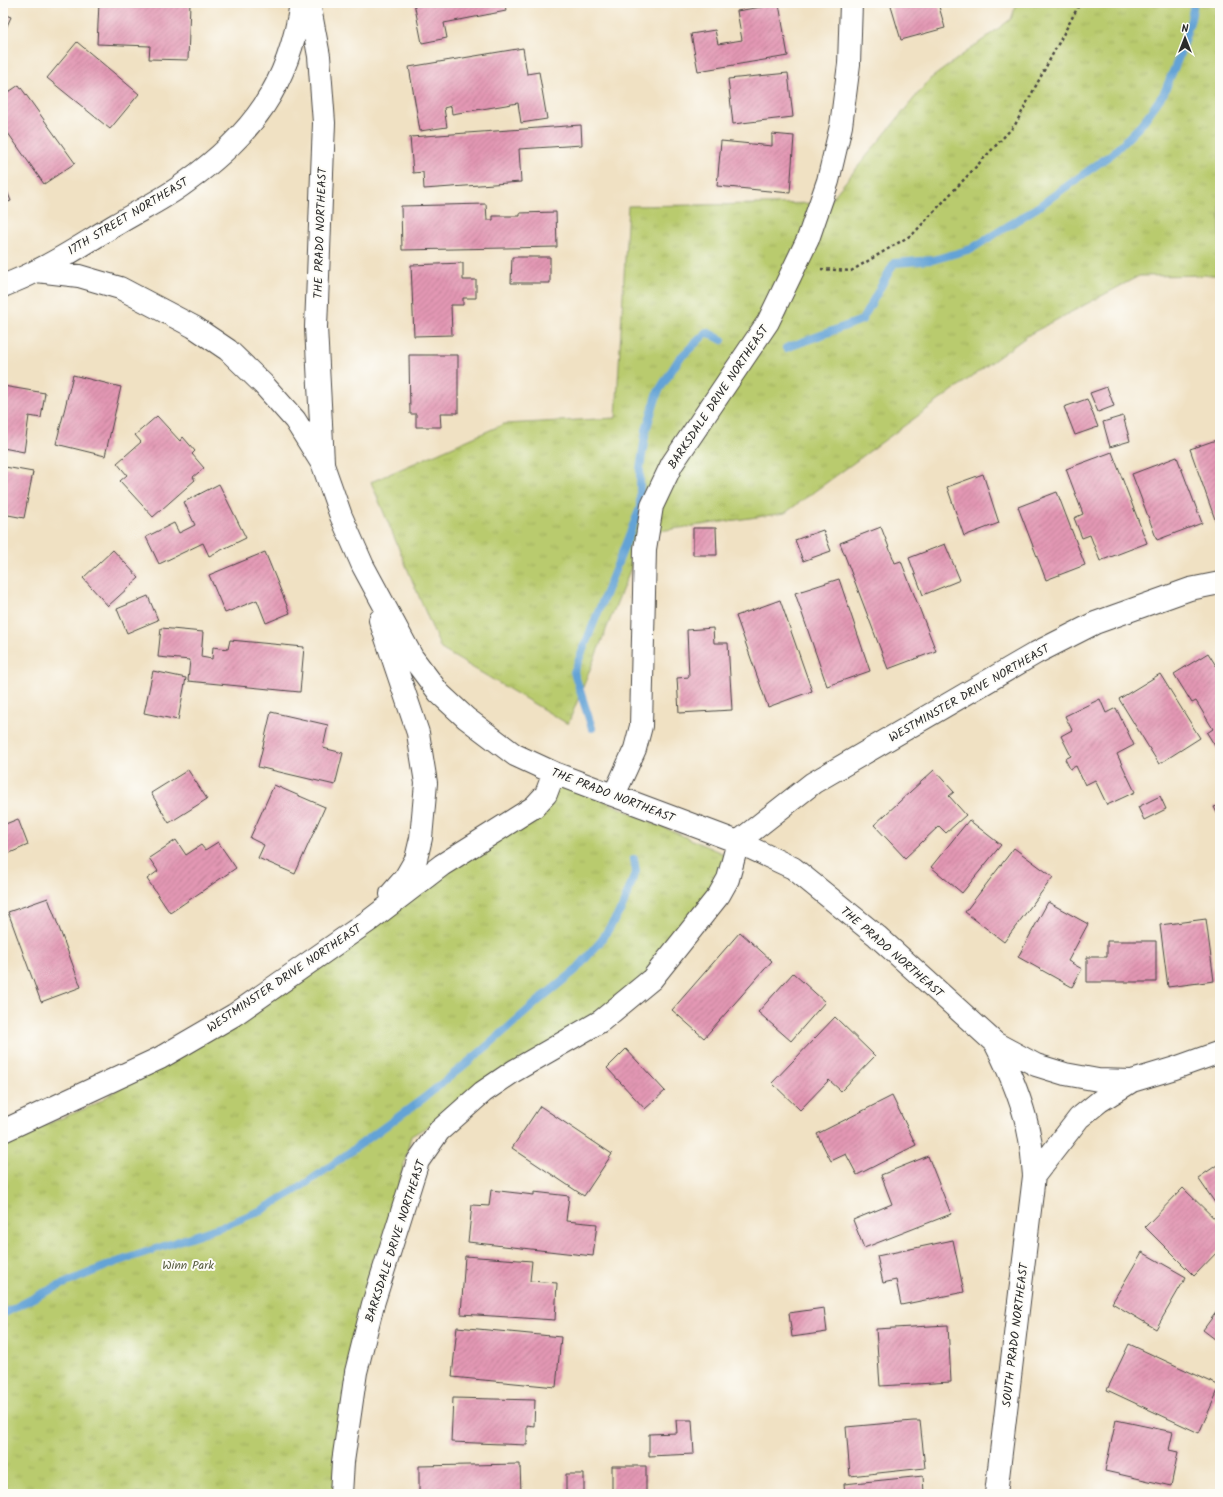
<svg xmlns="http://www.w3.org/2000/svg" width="1223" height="1497" viewBox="0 0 1223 1497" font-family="Kalam,sans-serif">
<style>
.park{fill:url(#park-tufts);stroke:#727b4c}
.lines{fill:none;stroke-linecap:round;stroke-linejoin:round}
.stream{stroke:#63a3d6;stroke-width:8}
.building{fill:url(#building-hatch)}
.street-casing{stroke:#494642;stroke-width:24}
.path{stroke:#494642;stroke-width:2.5;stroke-dasharray:3 3;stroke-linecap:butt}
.street{stroke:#fff;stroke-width:22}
.labels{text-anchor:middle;stroke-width:4;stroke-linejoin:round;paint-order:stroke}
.street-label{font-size:12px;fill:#2b2b2b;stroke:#fdfcf7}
.park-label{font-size:12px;fill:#565b3f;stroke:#fdfcf7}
</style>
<defs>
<pattern id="park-tufts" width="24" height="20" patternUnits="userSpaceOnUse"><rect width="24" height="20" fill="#b9cb6e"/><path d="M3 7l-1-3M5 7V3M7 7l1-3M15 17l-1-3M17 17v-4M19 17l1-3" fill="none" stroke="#9fae5f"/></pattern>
<pattern id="building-hatch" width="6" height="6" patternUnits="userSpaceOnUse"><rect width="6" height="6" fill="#e397b4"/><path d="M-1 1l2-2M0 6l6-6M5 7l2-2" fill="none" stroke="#b87b93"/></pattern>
</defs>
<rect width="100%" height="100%" fill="#fdfcf7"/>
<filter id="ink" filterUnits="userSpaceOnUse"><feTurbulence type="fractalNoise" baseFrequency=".025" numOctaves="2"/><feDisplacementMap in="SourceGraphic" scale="8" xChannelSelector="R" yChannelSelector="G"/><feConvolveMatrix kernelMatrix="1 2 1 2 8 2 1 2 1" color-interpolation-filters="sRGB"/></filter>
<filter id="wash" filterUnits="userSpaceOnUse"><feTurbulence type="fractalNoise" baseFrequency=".012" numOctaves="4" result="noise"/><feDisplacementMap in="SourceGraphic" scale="16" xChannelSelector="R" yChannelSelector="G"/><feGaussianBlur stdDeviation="0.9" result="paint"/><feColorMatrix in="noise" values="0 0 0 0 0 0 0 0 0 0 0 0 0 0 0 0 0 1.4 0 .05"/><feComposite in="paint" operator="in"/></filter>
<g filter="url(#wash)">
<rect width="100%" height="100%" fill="#f0e1c3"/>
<path class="park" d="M1017 3H1220V275L1139 276 1030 334 785 513 645 533 568 724 441 649 371 482 504 424 616 418 628 206 828 203 930 79 1011 19Z
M557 780 735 859 646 996 498 1086 411 1136 353 1371 340 1494H3V1142L94 1105 350 937Z"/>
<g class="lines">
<path class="stream" d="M786 348 862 320 894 263 933 260 971 249 1038 207 1113 153 1141 125 1164 93 1179 57 1191 19 1194 3
M592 728 574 672 640 508V469L646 430 658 392 679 359 707 332 722 340
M3 1314 41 1294 77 1278 114 1263 226 1225 262 1210 296 1190 328 1168 424 1098 485 1048 544 996 575 971 601 941 622 908 636 871 634 859"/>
</g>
<g id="blocks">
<path class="building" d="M99 3H190L188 60 149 59 150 46 97 44Z
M414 3H505L506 11 444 23 447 38 422 43Z
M890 3H938L945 28 901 40Z
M779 4 788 56 698 71 691 34 715 30 718 44 742 40 737 11Z
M3 14 11 17 3 35Z
M77 42 139 94 110 129 47 78Z
M523 48 527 74 539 72 547 119 521 123 518 103 452 114 451 106 444 108 447 127 420 131 409 67Z
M788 73 793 117 733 124 728 79Z
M19 85 75 163 44 184 3 126V96Z
M581 125 582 145 519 149 521 182 424 189 423 172 413 173 410 137Z
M772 134 794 136 790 193 717 186 721 141 772 146Z
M3 181 11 201 3 204Z
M486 204 487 220H493V216H520V213L556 212 557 247 402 250 401 206Z
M512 257H550V283H511Z
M463 263V280H476V298H463V305H451L452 335 414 336 411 265Z
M409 355H458V413H440L441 427H416V414H410Z
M73 375 121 387 105 456 56 444Z
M3 386 45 393 41 418 29 416 24 452 3 448Z
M1107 387 1114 406 1098 412 1090 393Z
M1087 399 1098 427 1075 435 1064 407Z
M157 416 180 441 183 437 195 451 192 454 204 468 193 477 195 480 153 517 120 481 127 475 117 463 141 442 135 435Z
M1123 416 1130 441 1110 447 1103 422Z
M1216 440 1220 450V524L1217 525 1190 449Z
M1112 452 1147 543 1100 561 1090 535 1082 538 1074 518 1083 514 1066 469Z
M1177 457 1202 523 1157 540 1132 474Z
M5 467 33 472 24 518 3 514V477Z
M983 474 999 523 964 536 947 487Z
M219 484 246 538 209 556 203 543 159 564 146 537 174 523 179 533 195 525 184 502Z
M1057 492 1085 565 1046 580 1018 507Z
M881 527 895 563 901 561 936 651 888 669 840 543Z
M693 528H716L717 555H693Z
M823 530 831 551 803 561 795 540Z
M945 544 960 580 923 595 909 558Z
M113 550 139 578 108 606 83 578Z
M265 552 290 613 266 623 257 600 225 613 209 575Z
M839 579 870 671 827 686 795 593Z
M148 596 158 620 127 633 117 609Z
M780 600 812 691 768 707 736 616Z
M161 628 203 632 201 657 212 659 213 647 228 649 230 640 304 647 300 692 188 681 190 660 158 657Z
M713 628 714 643H728L732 710 679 713 677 678 689 677 687 630Z
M1208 653 1220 672V754L1207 733 1213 729 1196 701 1192 703 1174 674Z
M153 671 186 678 178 720 144 713Z
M1160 674 1200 738 1159 764 1119 699Z
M1100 699 1106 713 1116 708 1134 745 1117 754 1135 792 1107 805 1095 780 1085 785 1076 766 1070 769 1065 759 1071 756 1061 736 1072 730 1065 716Z
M271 712 328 725 323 748 343 753 335 785 258 767Z
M188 770 207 799 169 823 151 793Z
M934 770 954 792 949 796 966 815 946 833 939 826 905 858 874 825Z
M274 785 325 807 295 874 258 858 264 845 250 838Z
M1160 796 1166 809 1144 820 1138 807Z
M1220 805V819L1214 807Z
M18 819 28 845 3 856V825Z
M969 820 1001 845 962 893 931 867Z
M176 840 186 855 201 845 205 850 218 842 236 868 170 913 147 879 158 871 149 858Z
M1014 848 1053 877 1004 942 965 912Z
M48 898 81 987 41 1002 8 912Z
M1048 902 1088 924 1068 961 1082 969 1072 987 1018 957Z
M1206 919 1214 981 1168 987 1160 925Z
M740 932 772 961 704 1038 672 1010Z
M1107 941H1156V982H1087V957H1107Z
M793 973 825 1002 791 1041 758 1012Z
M835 1017 875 1056 841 1091 829 1080 800 1110 772 1083Z
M626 1049 665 1091 645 1109 607 1068Z
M892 1096 916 1145 857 1175 846 1154 831 1161 817 1134Z
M540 1106 612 1154 584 1196 512 1148Z
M928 1156 951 1214 864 1248 853 1220 892 1204 881 1175Z
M1220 1163V1210L1198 1178Z
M1183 1188 1220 1224V1249L1194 1276 1145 1227Z
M491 1190 534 1195V1192L569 1196 566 1221 597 1224 593 1256 468 1242 472 1205 489 1206Z
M953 1240 964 1292 901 1305 896 1280 883 1283 877 1256Z
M1142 1252 1186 1277 1156 1329 1112 1303Z
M465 1256 532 1261 530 1281 557 1283 555 1320 461 1314Z
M1220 1307V1343L1203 1330Z
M824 1308 827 1332 792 1337 789 1313Z
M948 1325 951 1382 880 1386 876 1329Z
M457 1327 561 1337 556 1387 452 1377Z
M1129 1344 1220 1386 1199 1433 1107 1390Z
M453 1398 535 1400 534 1426 527 1425V1445L451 1442Z
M676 1420H692L694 1454 649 1456V1434L677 1433Z
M1116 1420 1173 1432 1169 1450 1178 1452 1171 1486 1105 1471Z
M913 1421H920L925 1468 850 1476 846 1427Z
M520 1464 521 1494H419V1466Z
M612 1466H646V1494H612Z
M566 1474H584V1494H566Z
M923 1476 924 1494H845L844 1484Z"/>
</g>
</g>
<g filter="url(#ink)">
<use href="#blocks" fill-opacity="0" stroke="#494642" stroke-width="1"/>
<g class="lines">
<g class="street-casing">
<path id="street" d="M309 3 319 56 324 123 316 327 323 462
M37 271 79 276 120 288 194 327 228 350 263 384 295 420 323 465 341 516 363 566 412 657 439 693 466 718 515 755 554 773 738 842 793 868 877 936 995 1043 1036 1065 1065 1074 1098 1080 1132 1081
M3 286C14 281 26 277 36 271 64 258 91 239 117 224 140 210 164 199 185 183 252 135 289 86 301 3
M380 620 418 733 426 783 421 838 416 859 405 878 391 894
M614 795 635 749 641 726 645 549 652 506 672 464 768 322 808 239 828 181 841 126 849 64 851 3
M995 1043C1011 1074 1024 1105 1030 1139 1032 1151 1033 1164 1034 1176L996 1494
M3 1131 160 1058 234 1015 370 920 442 865 534 807 546 794 554 773
M1034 1176 1079 1118 1100 1101 1132 1081 1175 1068 1220 1052
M341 1494 343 1462 356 1372 373 1304 418 1161 439 1131 483 1092 514 1071 601 1021 652 979 719 895 728 879 738 842 813 783 1036 653 1095 623 1190 589 1220 583"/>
</g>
<path class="path" d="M821 269 851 271 913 234 1015 125 1080 3"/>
<use href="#street" class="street"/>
</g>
</g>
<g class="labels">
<g class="street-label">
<text transform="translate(128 216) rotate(-31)" y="4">17TH STREET NORTHEAST</text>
<text transform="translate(320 233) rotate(-88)" y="4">THE PRADO NORTHEAST</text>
<text transform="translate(718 397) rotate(-56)" y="4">BARKSDALE DRIVE NORTHEAST</text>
<text transform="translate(969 693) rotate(-30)" y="4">WESTMINSTER DRIVE NORTHEAST</text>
<text transform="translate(613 795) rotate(21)" y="4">THE PRADO NORTHEAST</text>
<text transform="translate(892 952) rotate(41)" y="4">THE PRADO NORTHEAST</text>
<text transform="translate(284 978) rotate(-34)" y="4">WESTMINSTER DRIVE NORTHEAST</text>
<text transform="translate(395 1241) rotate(-72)" y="4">BARKSDALE DRIVE NORTHEAST</text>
<text transform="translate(1015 1335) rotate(-83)" y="4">SOUTH PRADO NORTHEAST</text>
</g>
<g class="park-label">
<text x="188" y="1269">Winn Park</text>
</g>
</g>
<rect width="1223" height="1497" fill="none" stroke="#fdfcf7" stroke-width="16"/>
<g transform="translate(1185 38)" stroke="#fdfcf7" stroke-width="3" paint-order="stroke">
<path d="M0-3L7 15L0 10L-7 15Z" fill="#2b2b2b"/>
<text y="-6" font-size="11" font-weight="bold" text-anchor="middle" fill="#2b2b2b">N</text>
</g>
</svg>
